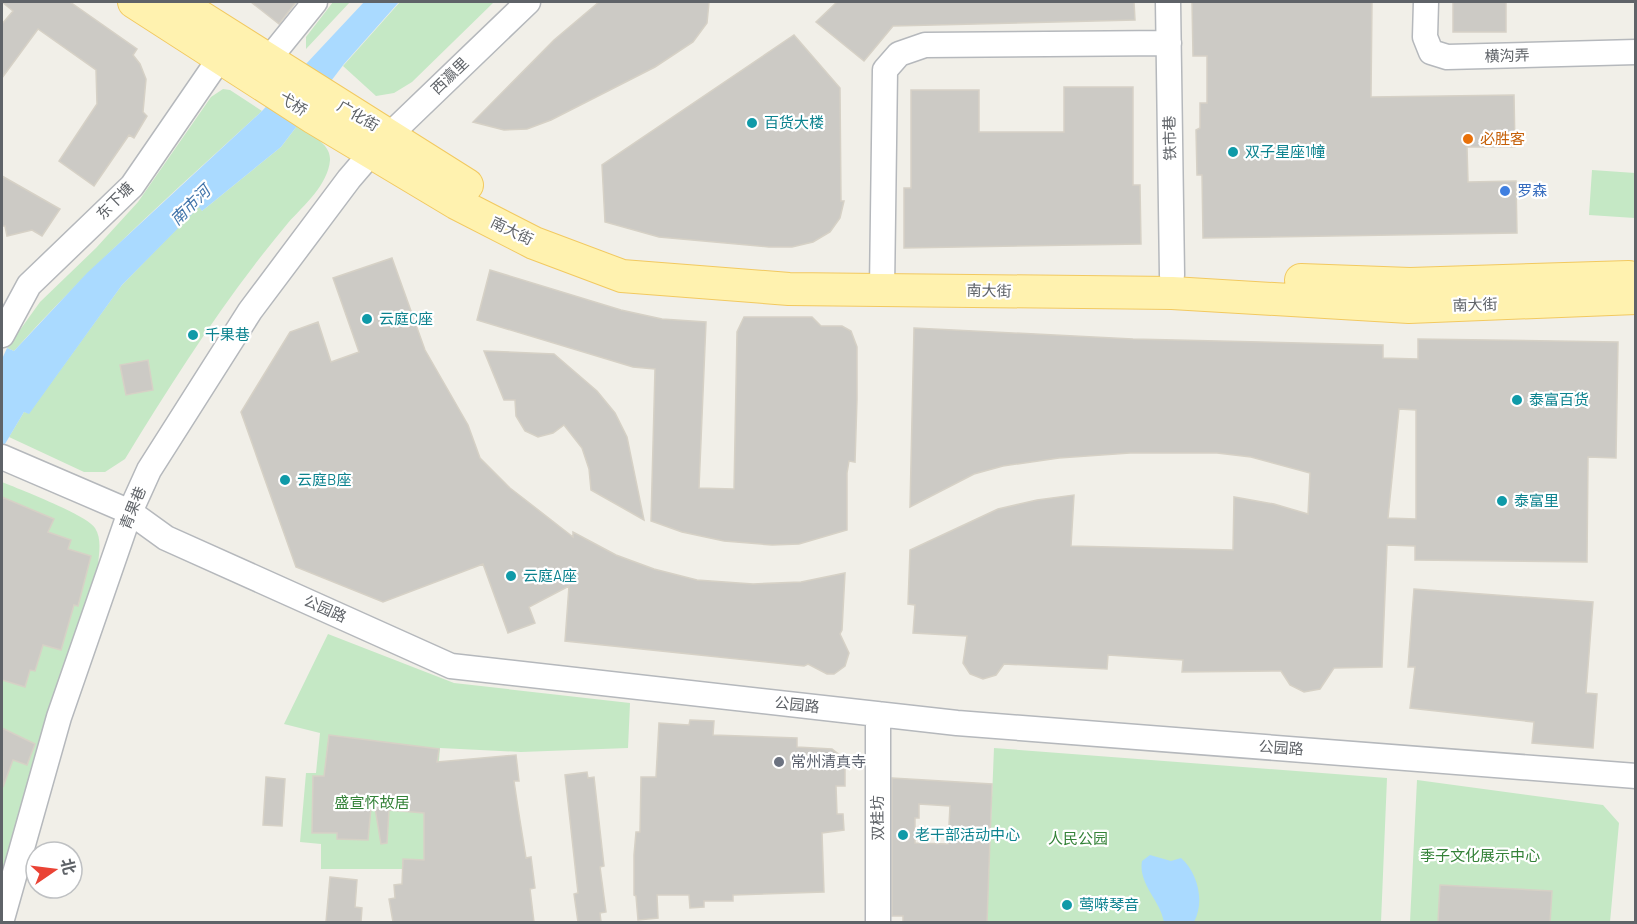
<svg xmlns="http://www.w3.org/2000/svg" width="1637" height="924" viewBox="0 0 1637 924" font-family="Barlow,'Noto Sans SC',sans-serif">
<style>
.green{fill:#c5e8c5}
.water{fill:#aadaff}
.building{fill:#cccac5;stroke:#d6d1c6;stroke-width:1.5;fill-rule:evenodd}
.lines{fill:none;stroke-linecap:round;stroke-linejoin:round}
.minor-casing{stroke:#b5b8bc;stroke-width:27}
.major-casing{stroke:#f2c960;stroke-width:34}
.minor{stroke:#fff;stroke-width:24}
.major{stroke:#fff2af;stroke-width:32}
.culture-dot{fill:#0f9aa8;stroke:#fff;stroke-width:2}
.food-dot{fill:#e8710a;stroke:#fff;stroke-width:2}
.shop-dot{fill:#3f7fe0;stroke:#fff;stroke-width:2}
.worship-dot{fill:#6b7280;stroke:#fff;stroke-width:2}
.labels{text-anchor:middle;stroke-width:4.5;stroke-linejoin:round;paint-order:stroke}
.street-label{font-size:15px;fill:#5f6368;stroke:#fff}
.culture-label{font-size:15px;fill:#0d838f;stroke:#fff;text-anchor:start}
.food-label{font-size:15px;fill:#c56008;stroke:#fff;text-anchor:start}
.shop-label{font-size:15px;fill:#366cbe;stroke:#fff;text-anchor:start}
.worship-label{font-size:15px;fill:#5b616d;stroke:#fff;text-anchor:start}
.park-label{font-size:15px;fill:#348238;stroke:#fff}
.water-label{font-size:16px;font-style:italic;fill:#4174aa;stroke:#fff}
</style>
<rect width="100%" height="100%" fill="#f1efe8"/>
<path class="green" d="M333 2H350L306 49V37Z
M400 2H494L412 82 394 93 376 96 343 66Z
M223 89 230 90 262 111C177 189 91 265 14 351L7 348 40 302 96 248 138 202 211 97Z
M297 126C309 134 331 143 330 160 328 185 304 205 288 223 226 297 175 377 125 459L105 472H84L9 437 24 412 29 413 122 285 199 206 202 211 281 147Z
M1592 170 1635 173V218L1589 215Z
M2 482C19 489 87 515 95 528 102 539 99 553 98 565L2 885Z
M328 634 454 683 630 703 628 748 521 752 440 748 436 796 440 869H321V844L300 842 306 773H316L320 733 284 724Z
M994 748 1387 778 1381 922H987Z
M1417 780 1603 805 1619 823 1610 922H1410Z"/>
<path class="water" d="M364 2H399L344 64 281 147 202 211 199 207 122 285 29 414 24 412 2 449V359L7 348 14 351 87 273 262 111Z
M1150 855 1171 861 1181 858C1198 873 1205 902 1194 922H1164C1160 900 1138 884 1142 861Z"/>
<path class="building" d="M2 2H70L137 49 133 55 140 64 146 79 143 112 147 116 134 138 129 135 94 186 59 161 97 104 96 70 38 29 2 78V24L13 11Z
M251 2H296L279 24Z
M599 2H709L707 23 693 42 655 67 551 120 527 129 504 130 473 122 554 40Z
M837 2H1134L1135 20 893 26 864 61 816 22Z
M1192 2H1372L1371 97 1514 95 1515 147H1467L1468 182 1516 181 1517 233 1203 238 1202 175H1197L1196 130 1200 128V103H1207V56H1193Z
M1453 2H1506V32H1453Z
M794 35 840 88 841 201H844L840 218 830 232 813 242 792 247H769L659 237 605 222 602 165Z
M1064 87H1133V185H1140L1141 244 904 248V188H911V90H979V132H1064Z
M2 176 60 209 42 236 32 230 7 236 5 226H2Z
M392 258 425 350 468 425 480 458 510 488 573 537V532L616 555 654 569 697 580 753 584 801 582 845 573 842 630 840 634 849 653 845 666 834 674H827L808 664 804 666 565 641 569 586 529 607 535 623 508 633 483 564 383 602 296 567 241 412 290 332 318 322 331 362 359 352 333 278Z
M490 270 621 310 662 319 706 322 699 488 734 489 737 332 744 317H812L821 326H842L851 331 857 347V399L855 462 849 461 847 473V530L799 544 772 545 724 541 682 532 651 521 655 369 633 367 477 320Z
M914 328 1133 339 1383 345V358L1418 359V339L1618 342 1616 458 1588 457 1587 562 1415 560V546L1387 545 1382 667 1334 668 1320 689 1304 692 1290 685 1281 671 1182 672 1183 660 1108 655 1107 669 1004 664 996 675 983 679 970 674 963 663 967 636 913 633 915 605 908 604 910 550 998 509 1037 500 1074 495 1071 546 1233 550 1234 497 1274 504 1308 514 1310 473 1251 457 1217 453H1130L1059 458 1003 466 974 474 910 507ZM1399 409 1416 410V519L1388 518Z
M484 351 554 354 597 391 615 413 627 437 644 520 591 490 589 469 582 448 564 425 553 433 538 437 525 431 516 416 515 400H504Z
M148 360 153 390 126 395 120 365Z
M2 497 54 519 48 532 71 540 68 549 91 556 78 606 74 605 61 650 43 645 35 671 30 670 25 687 2 680Z
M1414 589 1593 602 1586 693 1597 694 1593 748 1532 743 1534 722 1410 708 1415 667H1408Z
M690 720 714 721 713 735 797 738V747L832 749 841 756 845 767V786H836L837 814H843L844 830 822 833 824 892 733 895V901H704V907L690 908 689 895H657L658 918 638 920 636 896 634 895V855L636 832H640L641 777H656L659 723 689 725Z
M2 728 35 744 27 765 13 760 3 787Z
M329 735 439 749 437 762 516 755 519 781H514L518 808 526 858 531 857 535 888 530 889 534 922H393L389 899 395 898 394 885 402 884 403 859 424 860V813L389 810 387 843 381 844 375 808H371L368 840 337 839V833H312L313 776H324Z
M587 772 588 778 594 777 604 866 600 867 606 912 600 913 601 922H578L574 894 578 893 565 775Z
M266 777 285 779 282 826 263 825Z
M892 778 992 784 987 922H903V916H892ZM919 804 950 806 948 844 915 843V818H919Z
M330 877 357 880 355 907 362 908 361 922H326Z
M1440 885 1552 891 1550 922H1438Z"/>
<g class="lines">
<g class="minor-casing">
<path id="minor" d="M1168 2 1172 275
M1426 2 1425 37 1431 52 1447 57 1636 52
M268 60 315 2
M882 289 885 70 899 54 925 45 1169 43
M2 335 29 285 132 186 220 58
M2 457 130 512 166 538 451 666 957 723 1636 776
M878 714V922
M2 919 59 717 130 512 149 470 250 311 349 179 373 151 528 2"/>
</g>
<g class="major-casing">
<path id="major" d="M134 2 314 118 456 203 534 243 622 276 789 289 1172 293 1409 307 1636 298
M177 2 467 185
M1301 280 1410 284 1629 277"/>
</g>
<use href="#minor" class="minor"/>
<use href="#major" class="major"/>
</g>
<g class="culture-dot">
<circle cx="752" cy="123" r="6"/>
<circle cx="1233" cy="152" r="6"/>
<circle cx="367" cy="319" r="6"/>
<circle cx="193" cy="335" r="6"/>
<circle cx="1517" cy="400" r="6"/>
<circle cx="285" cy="480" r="6"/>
<circle cx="1502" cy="501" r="6"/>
<circle cx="511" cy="576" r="6"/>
<circle cx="903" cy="835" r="6"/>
<circle cx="1067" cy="905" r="6"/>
</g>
<circle class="food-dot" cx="1468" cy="139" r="6"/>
<circle class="shop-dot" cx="1505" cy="191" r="6"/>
<circle class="worship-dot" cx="779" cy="762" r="6"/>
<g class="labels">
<g class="street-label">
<text transform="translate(1507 56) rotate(-2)" y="5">横沟弄</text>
<text transform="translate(450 76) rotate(-44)" y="5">西瀛里</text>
<text transform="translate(293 104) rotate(33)" y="5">弋桥</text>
<text transform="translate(358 116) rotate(30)" y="5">广化街</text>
<text transform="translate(1170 138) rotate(-91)" y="5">铁市巷</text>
<text transform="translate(115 201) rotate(-45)" y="5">东下塘</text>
<text transform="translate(512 231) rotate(26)" y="5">南大街</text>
<text transform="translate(989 291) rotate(1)" y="5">南大街</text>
<text transform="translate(1475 305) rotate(-2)" y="5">南大街</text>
<text transform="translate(133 508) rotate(-68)" y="5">青果巷</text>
<text transform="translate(325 609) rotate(24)" y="5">公园路</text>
<text transform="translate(797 705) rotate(6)" y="5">公园路</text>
<text transform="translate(1281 748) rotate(4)" y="5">公园路</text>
<text transform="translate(878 818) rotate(-90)" y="5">双桂坊</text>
</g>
<g class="culture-label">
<text x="764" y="128">百货大楼</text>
<text x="1245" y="157">双子星座1幢</text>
<text x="379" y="324">云庭C座</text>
<text x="205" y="340">千果巷</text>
<text x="1529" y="405">泰富百货</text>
<text x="297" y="485">云庭B座</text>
<text x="1514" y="506">泰富里</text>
<text x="523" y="581">云庭A座</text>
<text x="915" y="840">老干部活动中心</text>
<text x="1079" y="910">莺啭琴音</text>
</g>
<g class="food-label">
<text x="1480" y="144">必胜客</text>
</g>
<g class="shop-label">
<text x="1517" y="196">罗森</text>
</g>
<g class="worship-label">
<text x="791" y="767">常州清真寺</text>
</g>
<g class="park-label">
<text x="372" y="808">盛宣怀故居</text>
<text x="1078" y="844">人民公园</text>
<text x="1480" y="861">季子文化展示中心</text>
</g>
<g class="water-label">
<text transform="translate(190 205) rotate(-45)" y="6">南市河</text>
</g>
</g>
<rect width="1637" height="924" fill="none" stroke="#5f6368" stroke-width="6"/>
<g transform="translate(54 870) rotate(76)"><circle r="28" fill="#ffffff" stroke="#bfc1c3" stroke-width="1.5"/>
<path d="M0-4.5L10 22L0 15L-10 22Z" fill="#ea4335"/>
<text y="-9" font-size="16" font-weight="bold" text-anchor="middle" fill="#5f6368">北</text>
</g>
</svg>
